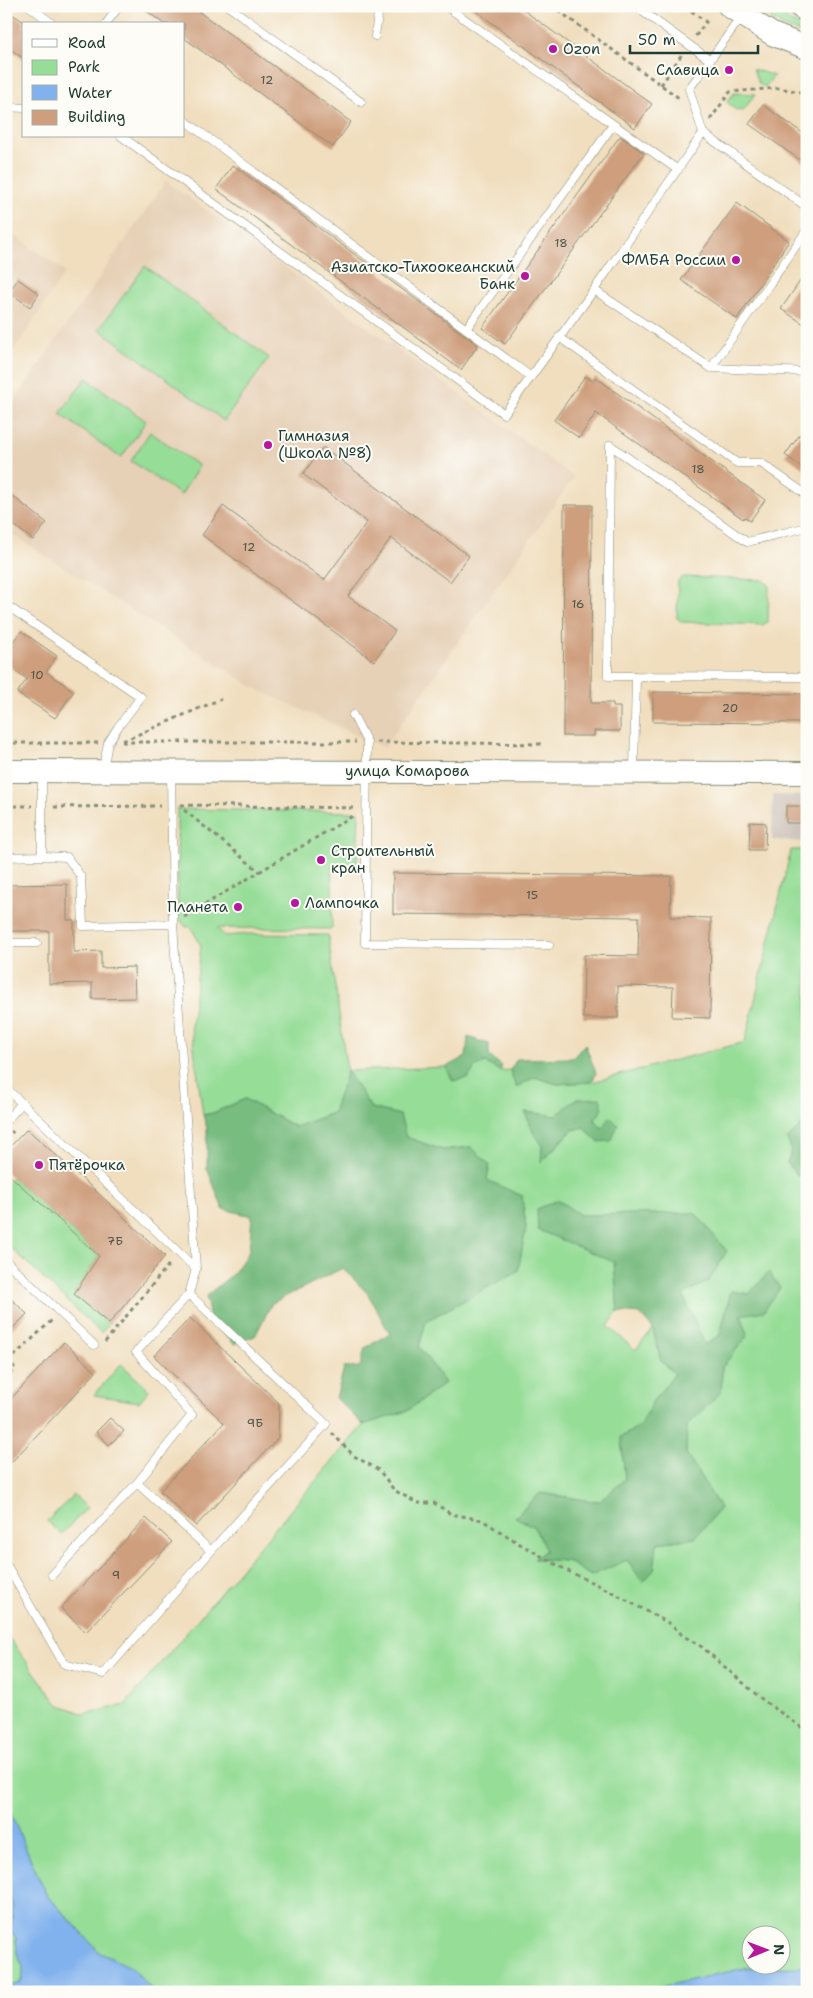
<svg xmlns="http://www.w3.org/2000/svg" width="813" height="1998" viewBox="0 0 813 1998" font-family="'Shantell Sans',sans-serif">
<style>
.built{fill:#e6d0b6}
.industrial{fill:#ccc2b9}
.green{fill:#96dd97;stroke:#5a8d66;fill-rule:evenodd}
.forest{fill:#78bc80;stroke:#4c7c5a}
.water{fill:#82b2ed;stroke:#507890}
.building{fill:#ce9e7d}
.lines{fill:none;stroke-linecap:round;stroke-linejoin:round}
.lane-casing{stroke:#888e79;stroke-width:9}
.secondary-casing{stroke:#888e79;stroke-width:24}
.path{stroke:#888e79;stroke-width:3;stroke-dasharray:4 4;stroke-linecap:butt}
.lane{stroke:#fff;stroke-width:8}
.secondary{stroke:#fff;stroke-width:22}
.poi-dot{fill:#b5179e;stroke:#fdfcf7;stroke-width:2}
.labels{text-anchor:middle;stroke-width:4;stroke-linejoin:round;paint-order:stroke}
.number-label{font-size:12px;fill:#4b5546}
.poi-label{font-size:15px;fill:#1f3d34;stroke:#fdfcf7;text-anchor:start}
.street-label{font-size:15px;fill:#1f3d34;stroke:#fdfcf7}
</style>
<rect width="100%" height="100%" fill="#fdfcf7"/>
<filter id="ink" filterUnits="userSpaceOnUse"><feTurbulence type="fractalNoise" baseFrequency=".02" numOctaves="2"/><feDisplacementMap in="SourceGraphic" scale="10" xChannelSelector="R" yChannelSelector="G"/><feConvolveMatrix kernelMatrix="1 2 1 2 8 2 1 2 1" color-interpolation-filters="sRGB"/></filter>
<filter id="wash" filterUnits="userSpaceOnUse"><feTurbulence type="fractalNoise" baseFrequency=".0096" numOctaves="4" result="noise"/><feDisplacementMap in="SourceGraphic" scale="20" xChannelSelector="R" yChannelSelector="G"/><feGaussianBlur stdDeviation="1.12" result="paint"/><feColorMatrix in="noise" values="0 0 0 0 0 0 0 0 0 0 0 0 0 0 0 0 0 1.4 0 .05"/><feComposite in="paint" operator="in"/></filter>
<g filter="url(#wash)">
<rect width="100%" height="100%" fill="#f0debe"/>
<path class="built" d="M166 181 574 477 384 748 255 688 6 531V413Z
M6 229 65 272 6 363Z"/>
<path class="industrial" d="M773 795 807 796V842L772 840Z"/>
<path class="green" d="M753 6H769L791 22 807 28V36L781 25Z
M753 69 774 76 765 87 759 84Z
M734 93 755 94 743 111 736 110 727 102Z
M145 266 269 358 224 421 99 329Z
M86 378 146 421 121 458 60 414Z
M150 432 199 466 181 495 131 461Z
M683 577 763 580 769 585 768 621 763 625 682 622 677 618 678 581Z
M177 809 359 812 357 866H332V929L217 928 225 936 247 934 328 935 347 1071 446 1067 453 1080 468 1078 476 1066 486 1063 500 1071 510 1070 516 1087 535 1077 557 1084 592 1082 745 1042 791 850H807V1121L787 1139 792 1151 787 1163 798 1176H807V1967L745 1968 638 1992H154L131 1967 100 1953 46 1894 6 1803V1634L58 1704 84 1714 125 1705 363 1425 407 1411 445 1383 419 1347 426 1321 518 1270 526 1227 522 1196 486 1180 471 1147 443 1150 405 1137 400 1115 371 1108 347 1071 333 1113 295 1127 245 1099 213 1113 203 1115 191 1026 201 946 191 927H186L178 917ZM576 1099 602 1128 598 1142 584 1127 573 1130 542 1161V1144L525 1112 556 1116ZM558 1200 580 1215 695 1213 709 1281 682 1295 705 1345 720 1335 731 1291 749 1294 741 1315 748 1335 722 1367 721 1392 687 1426 686 1453 720 1508 695 1538 657 1543 654 1570 627 1559 591 1576 567 1561 535 1559 546 1550 534 1527 540 1493 599 1502 625 1479 621 1437 640 1426 653 1401 675 1374 661 1361 653 1329 635 1350 608 1326 618 1312 614 1262 539 1230ZM750 1936H780V1966H750Z
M12 1177 99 1256 74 1294 109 1324 101 1333 6 1243V1183Z
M121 1364 149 1390 139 1402 94 1395Z
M74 1495 87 1508 61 1535 47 1521Z
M6 1896H9L13 1907 11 1932 16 1938 17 1953 23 1967V1977L20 1983 10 1986 7 1992Z"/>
<path class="forest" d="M468 1037 489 1044V1056L502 1066 500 1071 486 1063 476 1066 468 1078 453 1081 446 1067 466 1057Z
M585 1044 596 1073 592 1082 557 1084 535 1077 516 1087 510 1070 517 1059 573 1058Z
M347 1071 371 1108 400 1115 406 1137 443 1150 471 1147 490 1165 487 1180 522 1196 526 1227 518 1271 426 1321 419 1347 445 1383 407 1411 363 1425 336 1398 344 1368 360 1367 365 1348 390 1334 368 1294 343 1268 272 1303 255 1336 234 1344 210 1319 206 1296 234 1273 249 1251 252 1216 223 1209 207 1168V1128L203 1115 213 1113 245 1099 295 1127 333 1113Z
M600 1098 603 1109 594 1120 602 1128 610 1117 618 1125 611 1141 598 1142 584 1127 572 1130 541 1162 542 1144 534 1134 525 1112 556 1116 576 1099Z
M807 1121V1176H798L787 1163 792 1151 787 1139Z
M558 1200 580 1215 695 1213 727 1251 709 1281 683 1295 705 1345 720 1335 731 1291 749 1294 769 1272 780 1288 764 1311 741 1315 748 1335 722 1367 721 1392 687 1426 686 1453 720 1508 695 1538 657 1543 654 1570 643 1582 627 1560 591 1576 567 1561 534 1559 546 1550 534 1527 515 1517 540 1493 599 1502 625 1479 621 1437 640 1426 653 1401 675 1374 661 1361 653 1329 640 1314 618 1312 614 1262 538 1230 537 1209Z"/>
<path class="water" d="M6 1803 46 1894 100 1953 131 1967 154 1992H34L31 1987H25L18 1992H7L10 1986 20 1983 23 1977V1967L17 1953 16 1938 11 1932 13 1907 9 1896H6Z
M807 1967V1992H638L745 1968Z"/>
<g id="blocks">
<path class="building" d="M140 6H191L351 122 333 147 184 38V24H164Z
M469 6H518L652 104 635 128Z
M6 10 24 22V59L6 46Z
M763 105 807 136V165L749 124Z
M620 136 644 153 505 344 482 328Z
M233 165 478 345 461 370 216 189Z
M737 203 789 241 737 319 681 280Z
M807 271V326L781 309Z
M18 279 39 294 30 307 9 292Z
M585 376 593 381 595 377 765 500 750 521 744 517 743 519 596 413 579 438 554 420Z
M807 425V471L785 455Z
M323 447 469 556 450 582 391 538 348 596 395 631 374 661 202 535 223 506 324 580 367 522 303 474Z
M6 491 47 523 33 540 6 519Z
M564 505H592L591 703H613V707H620V731H594V736H563Z
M21 631 57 656 46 672 74 691 55 718 17 693 27 679 6 664V651Z
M653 692 807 694V723L653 722Z
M786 806H807V823H786Z
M750 822 766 823 765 850H749Z
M393 873 671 876 670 917 711 918 710 1018 672 1017 673 987 618 986V1018H583L584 955 638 956 639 917 393 914Z
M67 884V920H74V952L101 951V968L134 967 135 998 92 999V983L49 984V931H6V885Z
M27 1129 96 1191 165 1256 109 1324 74 1294 99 1256 6 1172V1151Z
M6 1294 27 1314 6 1335Z
M190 1318 279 1403 278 1438 196 1526 160 1491 224 1423 154 1356Z
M64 1342 96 1372 6 1468V1404Z
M110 1418 124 1431 109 1445 96 1432Z
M146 1518 172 1542 86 1632 61 1608Z"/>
</g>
</g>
<g filter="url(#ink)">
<use href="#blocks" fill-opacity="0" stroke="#888e79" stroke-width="1"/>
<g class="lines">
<g class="lane-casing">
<path id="lane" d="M29 6 53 24
M228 6 361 102
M446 6 678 170
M635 6 710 60 741 17
M106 24 119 6
M375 36 379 6
M710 60 689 89 703 133 807 207
M6 107 24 108
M184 120 531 377
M121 136 504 414 594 290 703 133
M594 290 711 368 807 372
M466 329 613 125
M559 337 737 463H761L807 495
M711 368 807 230
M6 605 141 697 118 727 108 743 103 769
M636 676 807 677
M353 715 367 742 365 943 549 945
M634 770 636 676H608L610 445 747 542 807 527
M42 856 67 857 81 877 83 926 173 924
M6 857 42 856V773
M6 943H37
M6 1088 196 1269
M6 1121 22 1103
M6 1261 94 1345
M137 1483 211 1551 326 1424 189 1294
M6 1564 64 1664 103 1674 211 1551
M52 1575 137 1483 192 1415 136 1352 189 1294 196 1269 173 924 171 773"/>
</g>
<g class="secondary-casing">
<path id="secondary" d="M729 6 772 34 807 48
M799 6 807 11
M6 771 807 773"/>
</g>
<path class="path" d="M552 6 679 98
M685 6 706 22 695 37
M661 85 682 54
M710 120 730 92 778 88 807 93
M123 741 221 699
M122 742H356
M377 742 541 744
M6 743H98
M181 805 355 808
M6 806H32
M54 807 160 806
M184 810 260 872
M184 917 354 815
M6 1139 13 1131
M105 1342 171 1262
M6 1360 15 1368 6 1378
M8 1362 53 1319
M332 1433 354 1456 379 1470 394 1490 417 1503H434L451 1514 482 1520 520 1544 566 1570 610 1591 672 1625 682 1635 702 1647 764 1701 807 1731"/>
<use href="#lane" class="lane"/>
<use href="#secondary" class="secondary"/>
</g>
</g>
<g class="poi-dot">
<circle cx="553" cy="49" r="5"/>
<circle cx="729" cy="70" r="5"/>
<circle cx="736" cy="260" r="5"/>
<circle cx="525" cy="276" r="5"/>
<circle cx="268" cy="445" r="5"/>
<circle cx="321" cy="860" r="5"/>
<circle cx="295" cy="903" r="5"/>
<circle cx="238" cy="907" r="5"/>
<circle cx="39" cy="1165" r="5"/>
</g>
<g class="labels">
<g class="number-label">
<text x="267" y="84">12</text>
<text x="561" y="247">18</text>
<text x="698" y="473">18</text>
<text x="249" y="551">12</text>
<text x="578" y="608">16</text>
<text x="37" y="679">10</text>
<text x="730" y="712">20</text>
<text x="532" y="899">15</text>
<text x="115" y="1245">7Б</text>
<text x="255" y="1427">9Б</text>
<text x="116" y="1579">9</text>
</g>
<g class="poi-label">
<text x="563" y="54">Ozon</text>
<text x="719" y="75" text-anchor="end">Славица</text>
<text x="726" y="265" text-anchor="end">ФМБА России</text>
<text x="515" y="272" text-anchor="end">Азиатско-Тихоокеанский<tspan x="515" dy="17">Банк</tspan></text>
<text x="278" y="441">Гимназия<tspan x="278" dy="17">(Школа №8)</tspan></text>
<text x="331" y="856">Строительный<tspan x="331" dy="17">кран</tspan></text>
<text x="305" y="908">Лампочка</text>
<text x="228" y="912" text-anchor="end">Планета</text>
<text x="49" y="1170">Пятёрочка</text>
</g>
<g class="street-label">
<text x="407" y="776">улица Комарова</text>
</g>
</g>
<rect width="813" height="1998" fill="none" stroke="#fdfcf7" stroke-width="25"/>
<rect x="22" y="22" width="162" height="115" fill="#fdfcf7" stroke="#a4b0a9"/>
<rect x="32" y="39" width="25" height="8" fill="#ffffff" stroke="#a4b0a9"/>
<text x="68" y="48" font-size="15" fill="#1f3d34">Road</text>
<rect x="32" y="60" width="25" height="15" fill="#96dd97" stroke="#a4b0a9"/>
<text x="68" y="72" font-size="15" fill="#1f3d34">Park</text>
<rect x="32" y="85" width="25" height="15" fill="#82b2ed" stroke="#a4b0a9"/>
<text x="68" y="98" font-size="15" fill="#1f3d34">Water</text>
<rect x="32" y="110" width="25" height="15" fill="#ce9e7d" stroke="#a4b0a9"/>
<text x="68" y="122" font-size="15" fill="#1f3d34">Building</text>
<g transform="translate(766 1950) rotate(89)"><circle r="24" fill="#fdfcf7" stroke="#a4b0a9"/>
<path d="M0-4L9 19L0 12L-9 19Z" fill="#b5179e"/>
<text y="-8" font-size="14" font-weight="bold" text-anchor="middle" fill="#1f3d34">N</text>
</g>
<path d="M630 45v8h128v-8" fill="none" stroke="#1f3d34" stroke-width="2.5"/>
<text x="638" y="45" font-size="15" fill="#1f3d34" stroke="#fdfcf7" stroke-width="4" paint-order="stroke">50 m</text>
</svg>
